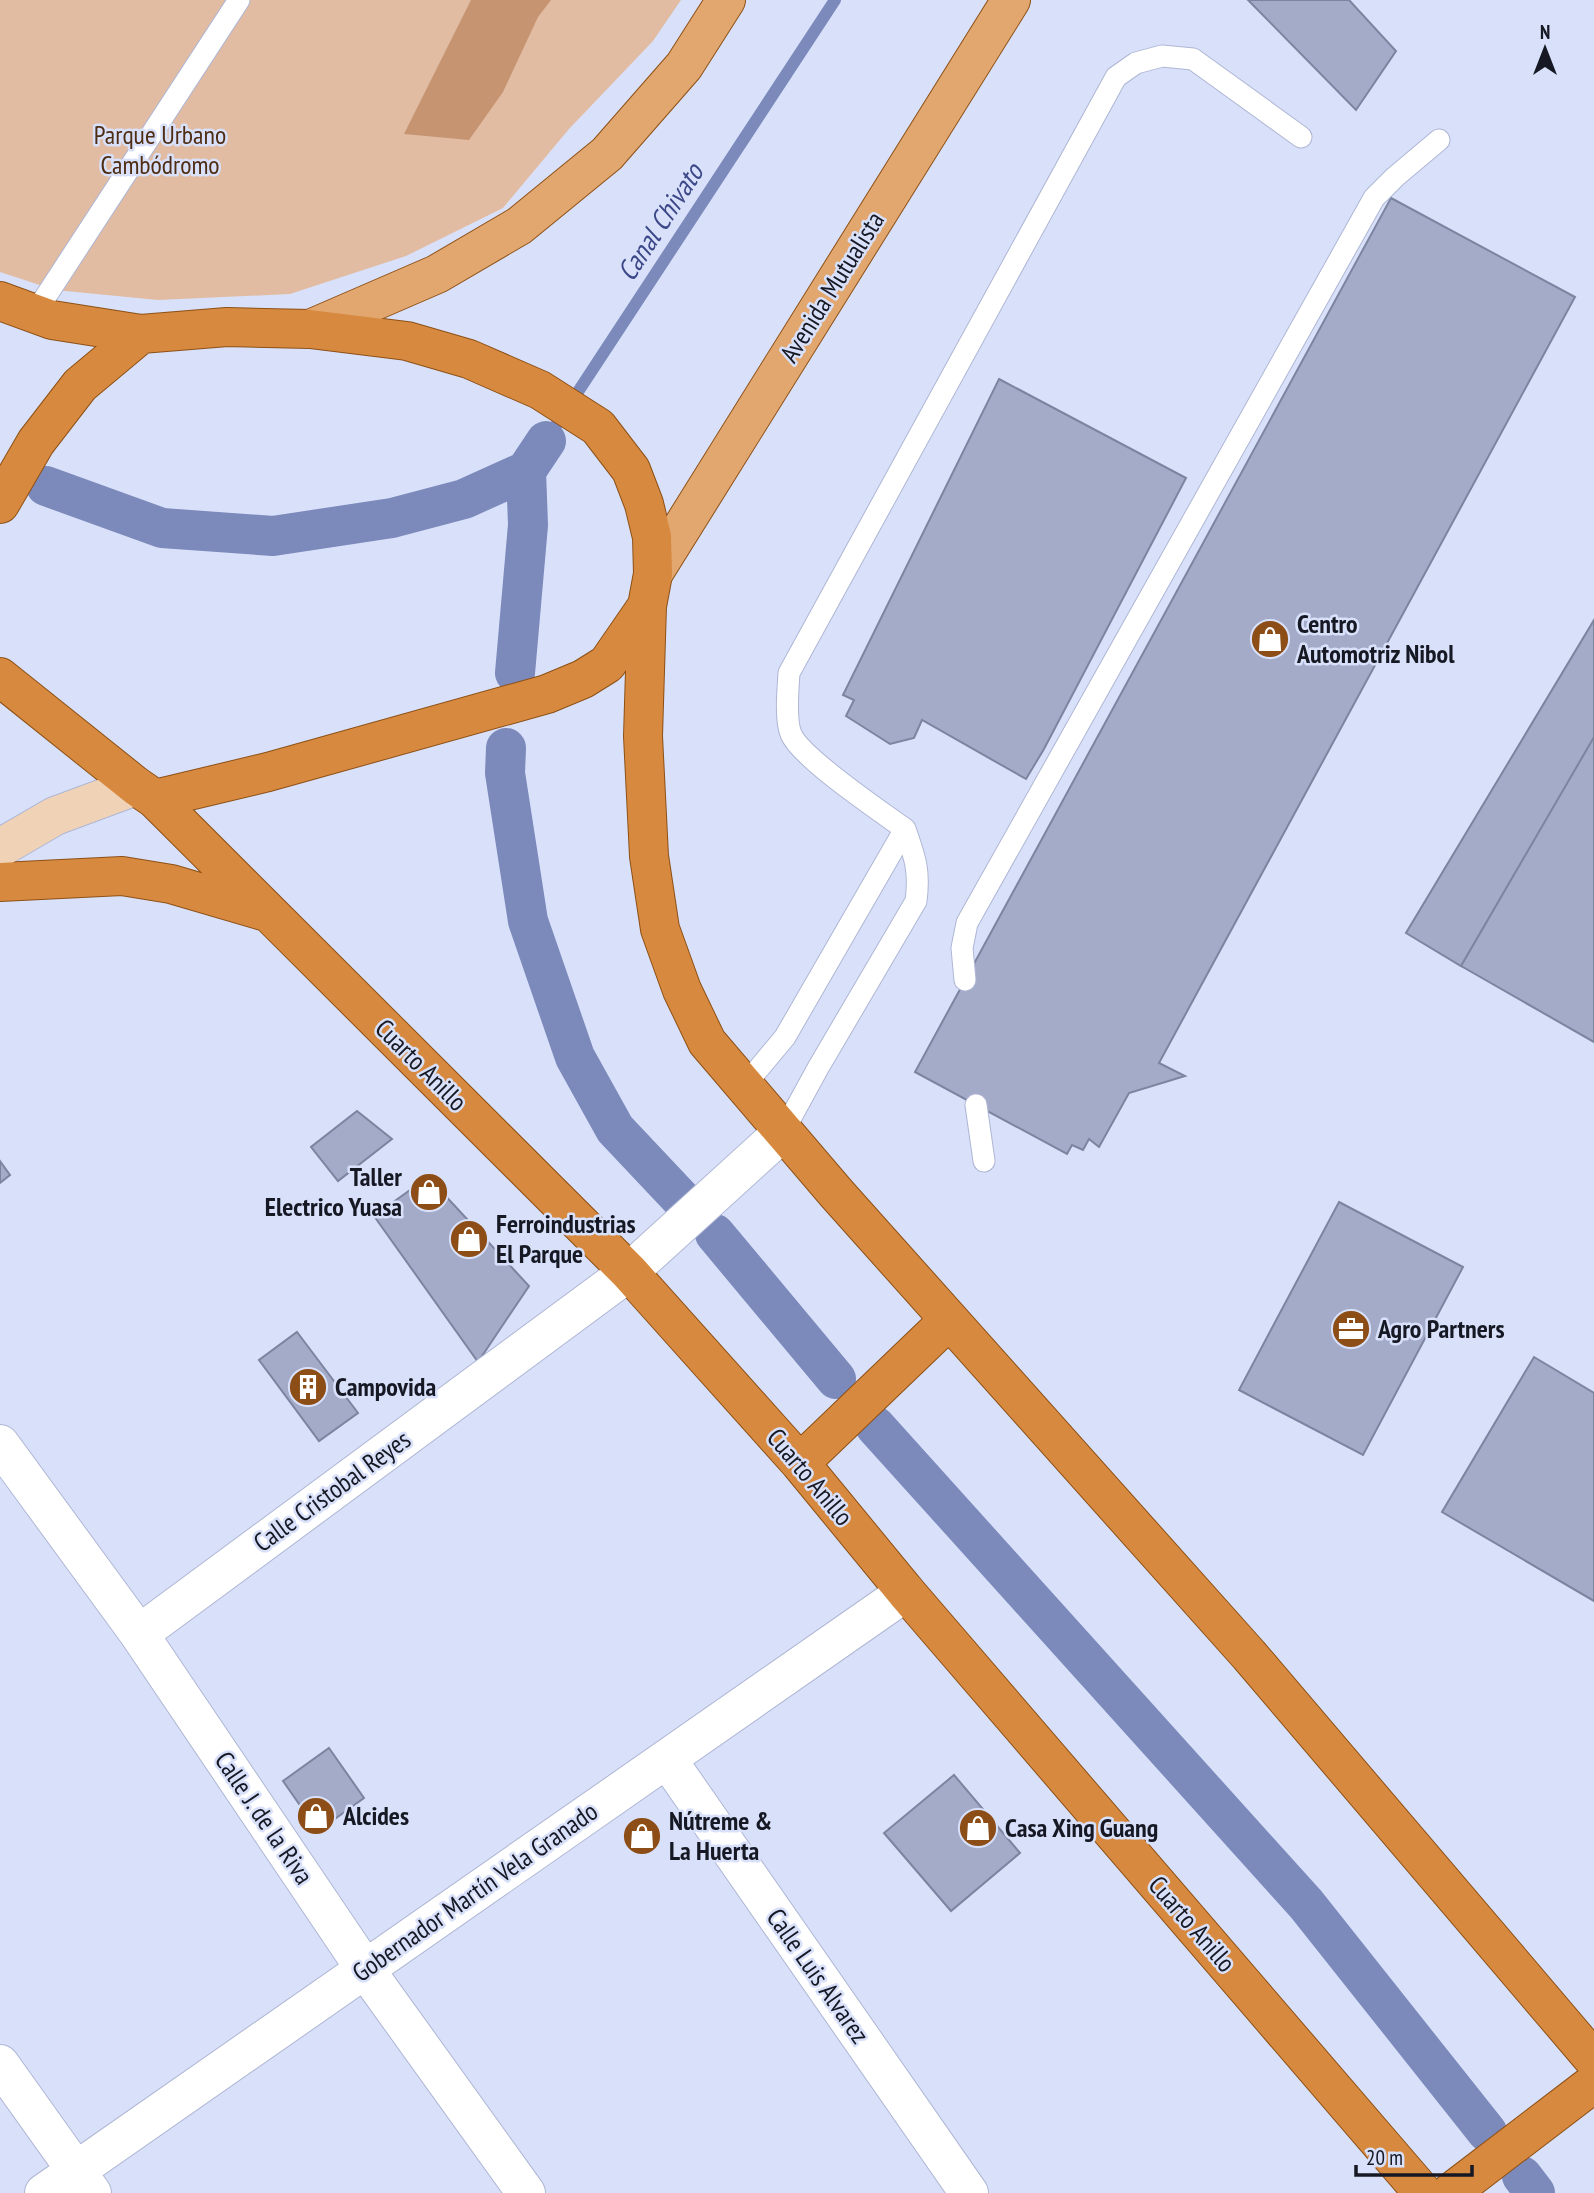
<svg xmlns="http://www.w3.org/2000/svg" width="1594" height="2193" viewBox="0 0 1594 2193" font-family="'PT Sans Narrow',sans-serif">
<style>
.green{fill:#e1bca3}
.forest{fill:#c69471}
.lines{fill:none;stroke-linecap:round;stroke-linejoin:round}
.stream{stroke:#7c89bb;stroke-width:12}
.canal{stroke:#7c89bb;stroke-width:40}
.building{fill:#a3abc9;stroke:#7c84a0;stroke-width:2}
.service-casing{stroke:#aeb6d4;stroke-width:23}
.minor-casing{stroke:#aeb6d4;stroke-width:40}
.secondary-casing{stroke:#aeb6d4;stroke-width:40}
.primary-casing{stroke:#8d5016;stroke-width:40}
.trunk-casing{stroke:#8d5016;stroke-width:40}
.service{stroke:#fff;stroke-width:21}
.minor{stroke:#fff;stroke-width:38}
.secondary{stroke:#f0d3b7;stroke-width:38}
.primary{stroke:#e1a76f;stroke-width:38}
.trunk{stroke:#d78a3f;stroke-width:38}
.labels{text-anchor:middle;stroke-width:5;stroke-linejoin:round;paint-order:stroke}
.park-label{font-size:26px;fill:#4f2d12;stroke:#d9e1fa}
.street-label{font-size:26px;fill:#161924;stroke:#d9e1fa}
.poi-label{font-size:26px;font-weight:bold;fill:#161924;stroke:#d9e1fa;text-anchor:start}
.water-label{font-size:28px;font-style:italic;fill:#3c4888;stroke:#d9e1fa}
</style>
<rect width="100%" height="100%" fill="#d9e1fa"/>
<path class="green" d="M0 0H681L653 41 569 129 503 208 406 256 290 294 158 300 55 290 0 272Z"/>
<path class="forest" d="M471 0H551L538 17 503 92 469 140 404 134Z"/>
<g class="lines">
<path class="stream" d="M526 471 835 0"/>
<path class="canal" d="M46 486 162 528 273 536 392 518 464 499 526 471 546 441
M515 673 528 525 526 471
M506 748 505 773 528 921 575 1057 615 1129 682 1200
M715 1234 836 1379
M875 1426 1306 1904 1487 2132
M1522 2176 1535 2193"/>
</g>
<path class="building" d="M1248 0H1349L1396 51 1356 110Z
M1391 198 1575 297 1159 1063 1185 1076 1129 1093 1099 1147 1089 1139 1083 1150 1072 1145 1067 1154 915 1072Z
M999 379 1186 478 1044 749 1026 779 922 720 914 738 890 744 846 716 854 700 843 695Z
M1594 620V737L1461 966 1406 933Z
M1594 737V1042L1461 966Z
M357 1111 392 1139 338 1181 311 1147Z
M0 1161 10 1175 0 1183Z
M428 1177 529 1286 478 1362 374 1216Z
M1339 1202 1463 1267 1363 1455 1239 1390Z
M297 1332 358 1413 319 1441 259 1360Z
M1534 1357 1594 1393V1601L1442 1512Z
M329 1748 364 1798 318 1831 283 1781Z
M954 1775 1020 1853 951 1911 884 1833Z"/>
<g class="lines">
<g class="service-casing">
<path id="service" d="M35 313 239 0
M965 980 962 948 967 923 1374 198 1395 177 1439 140
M745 1085 785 1037 905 829C880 811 801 758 791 734 785 720 788 689 789 673L1116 77 1136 63 1162 56 1193 59 1301 137
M976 1105 984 1161
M783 1132 818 1068 916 901C920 871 915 857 905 829"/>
</g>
<g class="minor-casing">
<path id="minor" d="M0 1444 139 1634 365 1969 526 2193
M139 1634 629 1272 783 1132
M667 1759 969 2193
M0 2064 92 2193
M44 2193 906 1592"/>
</g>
<g class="secondary-casing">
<path id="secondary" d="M0 848 55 816 136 786"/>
</g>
<g class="primary-casing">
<path id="primary" d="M310 329 437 274 519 226 607 154 684 66 726 0
M653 574 1011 0"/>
</g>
<g class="trunk-casing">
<path id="trunk" d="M0 301 52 320 141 334 227 327 310 329 407 341 469 359 540 390 598 427 631 470 644 504 652 537 653 574 647 606 607 664 583 679 547 694 268 772 155 799
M0 504 36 442 80 385 141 334
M647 606 643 736 649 856 660 929 682 990 707 1042 837 1194 1249 1655 1594 2060
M0 677 136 786 155 799 629 1272 800 1463 906 1592 1423 2193
M0 882 122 876 171 884 263 911
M800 1463 949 1320
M1450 2193 1594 2083"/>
</g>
<use href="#service" class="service"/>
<use href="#minor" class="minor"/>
<use href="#secondary" class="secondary"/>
<use href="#primary" class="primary"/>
<use href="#trunk" class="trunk"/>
</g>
<defs>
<g id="shop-disc" transform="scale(2.0125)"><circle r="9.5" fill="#8d4d16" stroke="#d9e1fa"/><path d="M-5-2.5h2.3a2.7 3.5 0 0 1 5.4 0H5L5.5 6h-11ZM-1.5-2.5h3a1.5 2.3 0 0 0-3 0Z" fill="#fff"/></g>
<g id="office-disc" transform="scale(2.0125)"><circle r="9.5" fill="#8d4d16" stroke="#d9e1fa"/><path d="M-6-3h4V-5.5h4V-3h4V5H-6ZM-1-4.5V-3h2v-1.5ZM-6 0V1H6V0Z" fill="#fff"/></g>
<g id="building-disc" transform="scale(2.0125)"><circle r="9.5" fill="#8d4d16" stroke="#d9e1fa"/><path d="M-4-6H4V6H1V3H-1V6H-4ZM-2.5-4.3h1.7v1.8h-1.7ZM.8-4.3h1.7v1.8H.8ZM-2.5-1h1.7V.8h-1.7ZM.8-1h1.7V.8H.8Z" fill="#fff"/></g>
</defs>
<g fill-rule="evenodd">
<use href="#shop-disc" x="1270" y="639"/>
<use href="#shop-disc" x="429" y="1192"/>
<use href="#shop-disc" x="469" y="1239"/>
<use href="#office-disc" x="1351" y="1329"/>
<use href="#building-disc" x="308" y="1387"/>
<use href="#shop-disc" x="316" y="1816"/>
<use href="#shop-disc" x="978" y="1828"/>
<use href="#shop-disc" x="642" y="1836"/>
</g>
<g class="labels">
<g class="park-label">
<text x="160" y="144">Parque Urbano<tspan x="160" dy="30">Cambódromo</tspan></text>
</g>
<g class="street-label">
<text transform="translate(832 287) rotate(-58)" y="9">Avenida Mutualista</text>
<text transform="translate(421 1065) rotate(45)" y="9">Cuarto Anillo</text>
<text transform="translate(810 1477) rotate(50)" y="9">Cuarto Anillo</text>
<text transform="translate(332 1491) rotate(-36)" y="9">Calle Cristobal Reyes</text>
<text transform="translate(264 1818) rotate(56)" y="9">Calle J. de la Riva</text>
<text transform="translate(475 1892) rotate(-35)" y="9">Gobernador Martín Vela Granado</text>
<text transform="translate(1192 1924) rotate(49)" y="9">Cuarto Anillo</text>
<text transform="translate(818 1976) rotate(55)" y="9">Calle Luis Alvarez</text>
</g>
<g class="poi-label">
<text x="1297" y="633">Centro<tspan x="1297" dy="30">Automotriz Nibol</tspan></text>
<text x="402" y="1186" text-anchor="end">Taller<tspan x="402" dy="30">Electrico Yuasa</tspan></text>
<text x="496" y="1233">Ferroindustrias<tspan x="496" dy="30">El Parque</tspan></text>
<text x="1378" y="1338">Agro Partners</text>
<text x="335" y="1396">Campovida</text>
<text x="343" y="1825">Alcides</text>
<text x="669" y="1830">Nútreme &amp;<tspan x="669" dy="30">La Huerta</tspan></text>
<text x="1005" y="1837">Casa Xing Guang</text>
</g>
<g class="water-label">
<text transform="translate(660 222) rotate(-57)" y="10">Canal Chivato</text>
</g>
</g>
<g transform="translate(1545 49)" stroke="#d9e1fa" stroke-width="5" paint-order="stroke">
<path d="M0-5L12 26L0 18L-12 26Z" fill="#161924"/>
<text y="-10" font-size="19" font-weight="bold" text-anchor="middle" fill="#161924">N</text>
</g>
<path d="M1356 2165v10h116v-10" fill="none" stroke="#161924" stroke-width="3.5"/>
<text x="1366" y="2165" font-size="21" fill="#161924" stroke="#d9e1fa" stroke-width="5" paint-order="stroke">20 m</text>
</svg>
